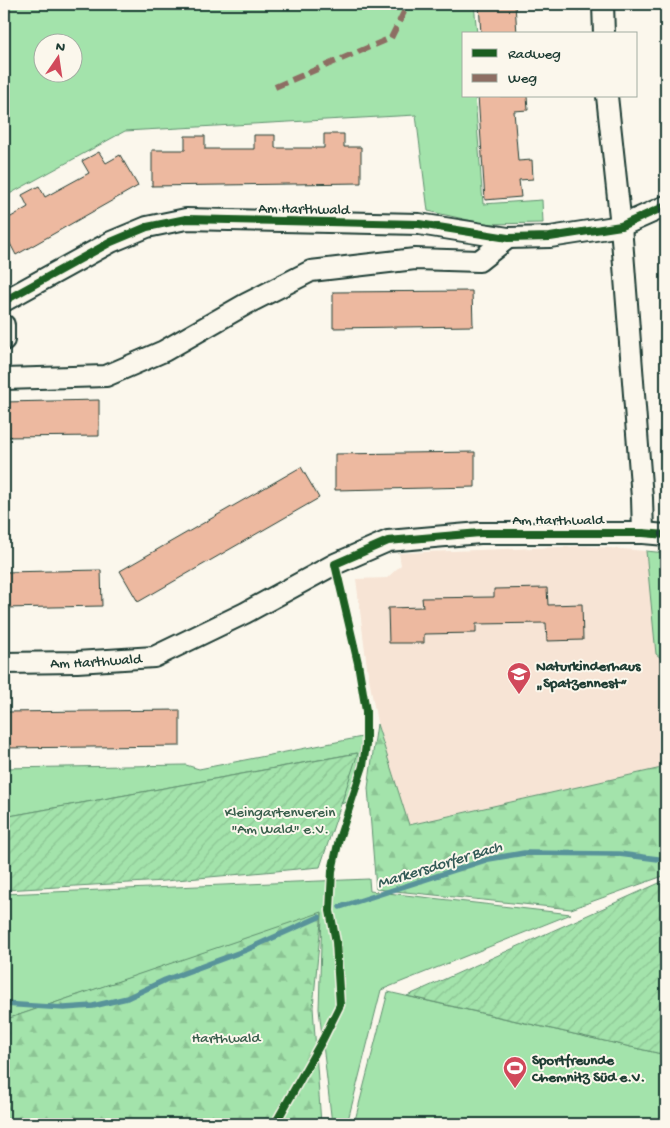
<svg xmlns="http://www.w3.org/2000/svg" width="670" height="1128" viewBox="0 0 670 1128" font-family="'Gochi Hand',sans-serif">
<style>
.built{fill:#f7e4d5}
.grass{fill:#a3e3ab;stroke:#619070;fill-rule:evenodd}
.forest{fill:url(#forest-firs);stroke:#619070}
.garden{fill:url(#garden-furrows);stroke:#619070}
.lines{fill:none;stroke-linecap:round;stroke-linejoin:round}
.stream{stroke:#59939a;stroke-width:5.5}
.building{fill:#edb9a0;stroke:#1f3d34}
.minor-casing{stroke:#1f3d34;stroke-width:24}
.minor{stroke:#fbf7ec;stroke-width:20}
.quiet{stroke:#8d6e63;stroke-width:6;stroke-dasharray:12 6;stroke-linecap:butt}
.cycleway-casing{stroke:#fbf7ec;stroke-width:11}
.cycleway{stroke:#1b5e20;stroke-width:8}
.labels{text-anchor:middle;stroke-width:4;stroke-linejoin:round;paint-order:stroke}
.street-label{font-size:15px;fill:#1f3d34;stroke:#fbf7ec}
.poi-label{font-size:15px;font-weight:bold;fill:#1f3d34;stroke:#fbf7ec;text-anchor:start}
.park-label{font-size:15px;fill:#395e4c;stroke:#fbf7ec}
.water-label{font-size:16px;font-style:italic;fill:#325a56;stroke:#fbf7ec}
</style>
<defs>
<pattern id="forest-firs" width="22" height="20" patternUnits="userSpaceOnUse" patternTransform="scale(1.25)"><rect width="22" height="20" fill="#a3e3ab"/><path d="M5 1l3.5 6h-7zM16 11l3.5 6h-7z" fill="#8cc494"/></pattern>
<pattern id="garden-furrows" width="10" height="10" patternUnits="userSpaceOnUse" patternTransform="scale(1.25)"><rect width="10" height="10" fill="#a3e3ab"/><path d="M-1 1l2-2M0 10L10 0M9 11l2-2" fill="none" stroke="#8cc494"/></pattern>
</defs>
<rect width="100%" height="100%" fill="#fbf7ec"/>
<filter id="ink" filterUnits="userSpaceOnUse"><feTurbulence type="fractalNoise" baseFrequency=".02" numOctaves="2"/><feDisplacementMap in="SourceGraphic" scale="10" xChannelSelector="R" yChannelSelector="G"/><feConvolveMatrix kernelMatrix="1 2 1 2 8 2 1 2 1" color-interpolation-filters="sRGB"/></filter>
<g filter="url(#ink)">
<path class="built" d="M586 546 646 551 656 654 666 662V767L408 825 377 723 367 667 356 579 387 578 401 565 399 553Z"/>
<path class="grass" d="M4 4H474L477 34H464V96H475L483 204 542 200 543 223 486 224 428 211 416 115 125 131 4 197ZM42 42H72V72H42Z
M646 551 666 553V662L656 654Z
M362 737 358 764 349 801 341 804 357 753 4 817V768L186 765 199 769Z
M369 879 370 891 571 914 381 990 347 1124H332L319 1009 322 913 4 1020V894Z
M388 992 666 1055V1124H354Z"/>
<path class="forest" d="M377 724 409 825 666 767V875L571 909 376 889 368 788Z
M322 912 313 1007 321 1124H4V1020Z"/>
<path class="garden" d="M358 753 320 867 165 881 4 890V817Z
M666 880V1055L407 996Z"/>
<g class="lines">
<path class="stream" d="M340 907 489 859 524 853 619 854 666 860
M4 1004 64 1008 93 1006 127 998 165 980 246 950 319 917"/>
</g>
<path class="building" d="M479 4H515L517 34H481Z
M478 96H527L528 110 514 111 518 161 532 160 533 179 519 180 521 197 485 200Z
M324 134H344V147H361V183L152 186V150H185V136H205V149H254V135H275V148H324Z
M99 152 106 163 120 155 138 186 16 255 4 232V221L28 207 22 195 39 186 45 197 89 173 82 161Z
M472 291 473 326 333 328V292Z
M99 400V436L4 437V402Z
M475 452V487L335 490V454Z
M301 467 319 498 138 602 120 571Z
M101 570 102 606 4 608V572Z
M547 588 548 605 582 604 583 640 547 641 546 623 476 624V633L424 634V643H389L388 608 423 607 422 598 494 597V589Z
M180 710V746L4 748V712Z"/>
<g class="lines">
<g class="minor-casing">
<g id="minor">
<path d="M603 4 604 34"/>
<path d="M607 96 621 226 642 498 643 533"/>
<path d="M4 301 111 242 147 227 186 219 419 224 508 238 550 237 621 226 666 206"/>
<path d="M4 325V340"/>
<path d="M4 379 106 376 164 351 246 304 311 271 415 259 479 261 508 238"/>
<path id="s1" d="M4 663 77 662 154 657 245 613 335 564 388 541 480 533H643L666 535"/>
</g>
</g>
<use href="#minor" class="minor"/>
<path class="quiet" d="M275 87 391 38 405 10 404 4"/>
<g class="cycleway-casing">
<path id="cycleway" d="M4 301 111 242 147 227 186 219 419 224 508 238 550 237 621 226 666 206
M275 1124 323 1039 340 1005 336 942 330 911 332 871 339 839 363 766 366 745V711L358 663 335 564 388 541 480 533H643L666 535"/>
</g>
<use href="#cycleway" class="cycleway"/>
</g>
</g>
<defs>
<g id="school-pin" transform="scale(1.25)"><path d="M0 17L-7.5 6A9.5 9.5 0 1 1 7.5 6Z" fill="#d1495b" stroke="#fbf7ec"/><path d="M0-5L7-2L0 1L-7-2ZM-4 1L0 2.5L4 1V4Q0 6-4 4Z" fill="#fff"/></g>
<g id="stadium-pin" transform="scale(1.25)"><path d="M0 17L-7.5 6A9.5 9.5 0 1 1 7.5 6Z" fill="#d1495b" stroke="#fbf7ec"/><path d="M0-5a6.5 5 0 1 0 0 10a6.5 5 0 1 0 0-10ZM-3.5-1.8h7v3.6h-7Z" fill="#fff"/></g>
</defs>
<g fill-rule="evenodd">
<use href="#school-pin" x="519" y="674"/>
<use href="#stadium-pin" x="515" y="1068"/>
</g>
<g class="labels">
<g class="street-label">
<text transform="translate(304 208) rotate(1)" y="5">Am Harthwald</text>
<text x="558" y="524">Am Harthwald</text>
<text dy="5" stroke="none"><textPath href="#s1" startOffset="92">Am Harthwald</textPath></text>
</g>
<g class="poi-label">
<text x="536" y="670">Naturkinderhaus<tspan x="536" dy="17">„Spatzennest“</tspan></text>
<text x="532" y="1064">Sportfreunde<tspan x="532" dy="17">Chemnitz Süd e.V.</tspan></text>
</g>
<g class="park-label">
<text x="280" y="816">Kleingartenverein<tspan x="280" dy="17">"Am Wald" e.V.</tspan></text>
<text x="226" y="1042">Harthwald</text>
</g>
<g class="water-label">
<text transform="translate(439 863) rotate(-17)" y="6">Markersdorfer Bach</text>
</g>
</g>
<rect width="670" height="1128" fill="none" stroke="#fbf7ec" stroke-width="20"/>
<rect x="10" y="10" width="650" height="1108" fill="none" stroke="#1f3d34" stroke-width="2" filter="url(#ink)"/>
<rect x="462" y="32" width="175" height="65" fill="#fbf7ec" stroke="#a3ada2"/>
<rect x="472" y="49" width="25" height="8" fill="#1b5e20" stroke="#a3ada2"/>
<text x="508" y="58" font-size="15" fill="#1f3d34">Radweg</text>
<rect x="472" y="74" width="25" height="8" fill="#8d6e63" stroke="#a3ada2"/>
<text x="508" y="82" font-size="15" fill="#1f3d34">Weg</text>
<g transform="translate(58 58) rotate(13)"><circle r="24" fill="#fbf7ec" stroke="#a3ada2"/>
<path d="M0-4L9 19L0 12L-9 19Z" fill="#d1495b"/>
<text y="-8" font-size="14" font-weight="bold" text-anchor="middle" fill="#1f3d34">N</text>
</g>
</svg>
